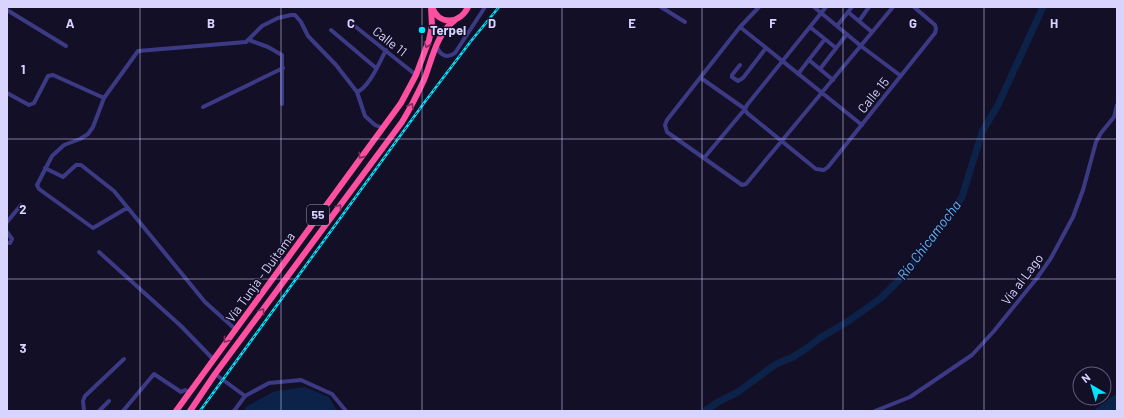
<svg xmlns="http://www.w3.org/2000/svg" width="1124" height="418" viewBox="0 0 1124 418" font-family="Barlow,sans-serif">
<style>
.water{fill:#0c2248}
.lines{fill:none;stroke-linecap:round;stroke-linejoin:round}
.river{stroke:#0c2248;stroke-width:7}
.minor{stroke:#3d3a85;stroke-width:4}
.highway{stroke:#ff4fa3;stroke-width:6}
.rail-casing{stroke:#00e5ff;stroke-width:2.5}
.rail{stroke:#130f26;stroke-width:1;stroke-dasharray:3;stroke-linecap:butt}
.oneway{stroke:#7d2c5e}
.grid{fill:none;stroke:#d9d4ff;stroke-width:1;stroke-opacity:0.55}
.poi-dot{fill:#00e5ff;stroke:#130f26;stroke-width:1.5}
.labels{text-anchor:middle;stroke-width:3;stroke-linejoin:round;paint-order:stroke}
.shield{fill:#130f26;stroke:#9e99be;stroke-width:1}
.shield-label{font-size:12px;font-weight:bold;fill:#d9d4ff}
.poi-label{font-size:13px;font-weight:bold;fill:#d9d4ff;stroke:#130f26;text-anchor:start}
.street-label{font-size:13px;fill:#d9d4ff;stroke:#130f26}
.water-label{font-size:14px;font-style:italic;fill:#62b6ff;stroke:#130f26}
.grid-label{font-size:13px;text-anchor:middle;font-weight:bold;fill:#d9d4ff;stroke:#130f26;stroke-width:3;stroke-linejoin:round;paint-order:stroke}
</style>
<rect width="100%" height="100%" fill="#130f26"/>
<path class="water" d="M305 387 329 397 337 411H243L247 406 275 391Z
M1117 393V411H1093Z"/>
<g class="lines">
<path class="river" d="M705 411 718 402 738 392 776 364 793 357 807 348 820 338 850 320 881 298 906 273 950 215 962 197 982 132 998 105 1043 7"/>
<path class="minor" d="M661 7 685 22
M759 7 740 27 667 120 665 125 667 132 742 185 746 184 893 7
M814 7 861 46 901 76
M7 10 66 46
M848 12 872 32
M859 21 869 7
M351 23 416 75
M837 26 852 7
M740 27 862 125
M810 27 836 48
M331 30 376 68
M249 40 268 47 282 55V104
M437 46C439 55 447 59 455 53L485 7
M809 60 833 80
M740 65 732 75V77L738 81 743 78 766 48
M820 69 847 34
M798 74 825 39
M701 78 745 109 747 113 816 169 824 170 828 167 935 33 936 29 935 25 914 7
M357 92C369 88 380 61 386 50
M7 93 29 105 34 103 48 76 53 75 104 98
M203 107 283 68
M704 158 745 109 747 105 826 7
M45 168 63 177 76 165H81L114 191 205 302 235 329
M127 208 93 228 39 189 37 185 52 156 64 145 80 139 88 134 93 127 104 98 138 51 246 42 262 26 278 18 291 15H295L301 22 308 36 336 65 357 92 365 116 375 125 383 128
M7 222 21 205
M7 232 12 239 10 243H7
M99 252 181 326 213 359
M215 374 245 396
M84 411 83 401 85 396 124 359
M99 411 109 401
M123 411 154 374 181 392 185 390 189 392
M234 411 245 396 269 383 301 380 332 394 346 411
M875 411 910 397 972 355 994 331 1037 278 1051 258 1073 217 1083 190 1096 142 1101 133 1114 117 1117 105"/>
<path class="highway" d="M432 7C439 26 460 24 468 7
M176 411 401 103 416 75 429 40 432 26 431 7
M190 411 215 374 402 122C410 109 417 95 424 80 432 60 436 34 455 20"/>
<g class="rail-casing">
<path id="rail" d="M200 411 424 103 471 41 499 7"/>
</g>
<use href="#rail" class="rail"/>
</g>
<defs><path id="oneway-chevron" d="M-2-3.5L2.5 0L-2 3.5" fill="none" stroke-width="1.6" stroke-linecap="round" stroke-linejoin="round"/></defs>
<g class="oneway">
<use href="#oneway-chevron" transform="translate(427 45) rotate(109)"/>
<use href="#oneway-chevron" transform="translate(411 106) rotate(-61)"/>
<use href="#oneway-chevron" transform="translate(361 156) rotate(126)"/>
<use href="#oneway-chevron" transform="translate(339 207) rotate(-53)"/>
<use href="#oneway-chevron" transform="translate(262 311) rotate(-53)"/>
<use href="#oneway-chevron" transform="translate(226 340) rotate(127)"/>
</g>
<path class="grid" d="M140 7V411M281 7V411M422 7V411M562 7V411M702 7V411M843 7V411M984 7V411M7 139H1117M7 279H1117"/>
<circle class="poi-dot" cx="422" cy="30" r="4"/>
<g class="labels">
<rect class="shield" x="307" y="205" width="22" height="20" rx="3"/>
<g class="shield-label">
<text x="318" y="219">55</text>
</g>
<g class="poi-label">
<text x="430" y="35">Terpel</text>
</g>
<g class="street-label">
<text transform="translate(390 41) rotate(38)" y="5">Calle 11</text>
<text transform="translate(873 95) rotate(-51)" y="5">Calle 15</text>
<text transform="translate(260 277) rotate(-54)" y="5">Vía Tunja - Duitama</text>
<text transform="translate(1022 279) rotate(-53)" y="5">Vía al Lago</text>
</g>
<g class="water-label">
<text transform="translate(929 240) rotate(-53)" y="5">Río Chicamocha</text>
</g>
</g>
<g class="grid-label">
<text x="70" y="28">A</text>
<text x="211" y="28">B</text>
<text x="351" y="28">C</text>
<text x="492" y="28">D</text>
<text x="632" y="28">E</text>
<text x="773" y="28">F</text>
<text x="913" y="28">G</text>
<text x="1054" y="28">H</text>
<text x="23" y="74">1</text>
<text x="23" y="214">2</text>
<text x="23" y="353">3</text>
</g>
<rect width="1124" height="418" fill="none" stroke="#d9d4ff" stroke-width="16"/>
<g transform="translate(1092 386) rotate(322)"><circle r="19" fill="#130f26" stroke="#625e7d"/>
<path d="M0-3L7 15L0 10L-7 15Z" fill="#00e5ff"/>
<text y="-6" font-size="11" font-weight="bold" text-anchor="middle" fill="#d9d4ff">N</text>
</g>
</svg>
